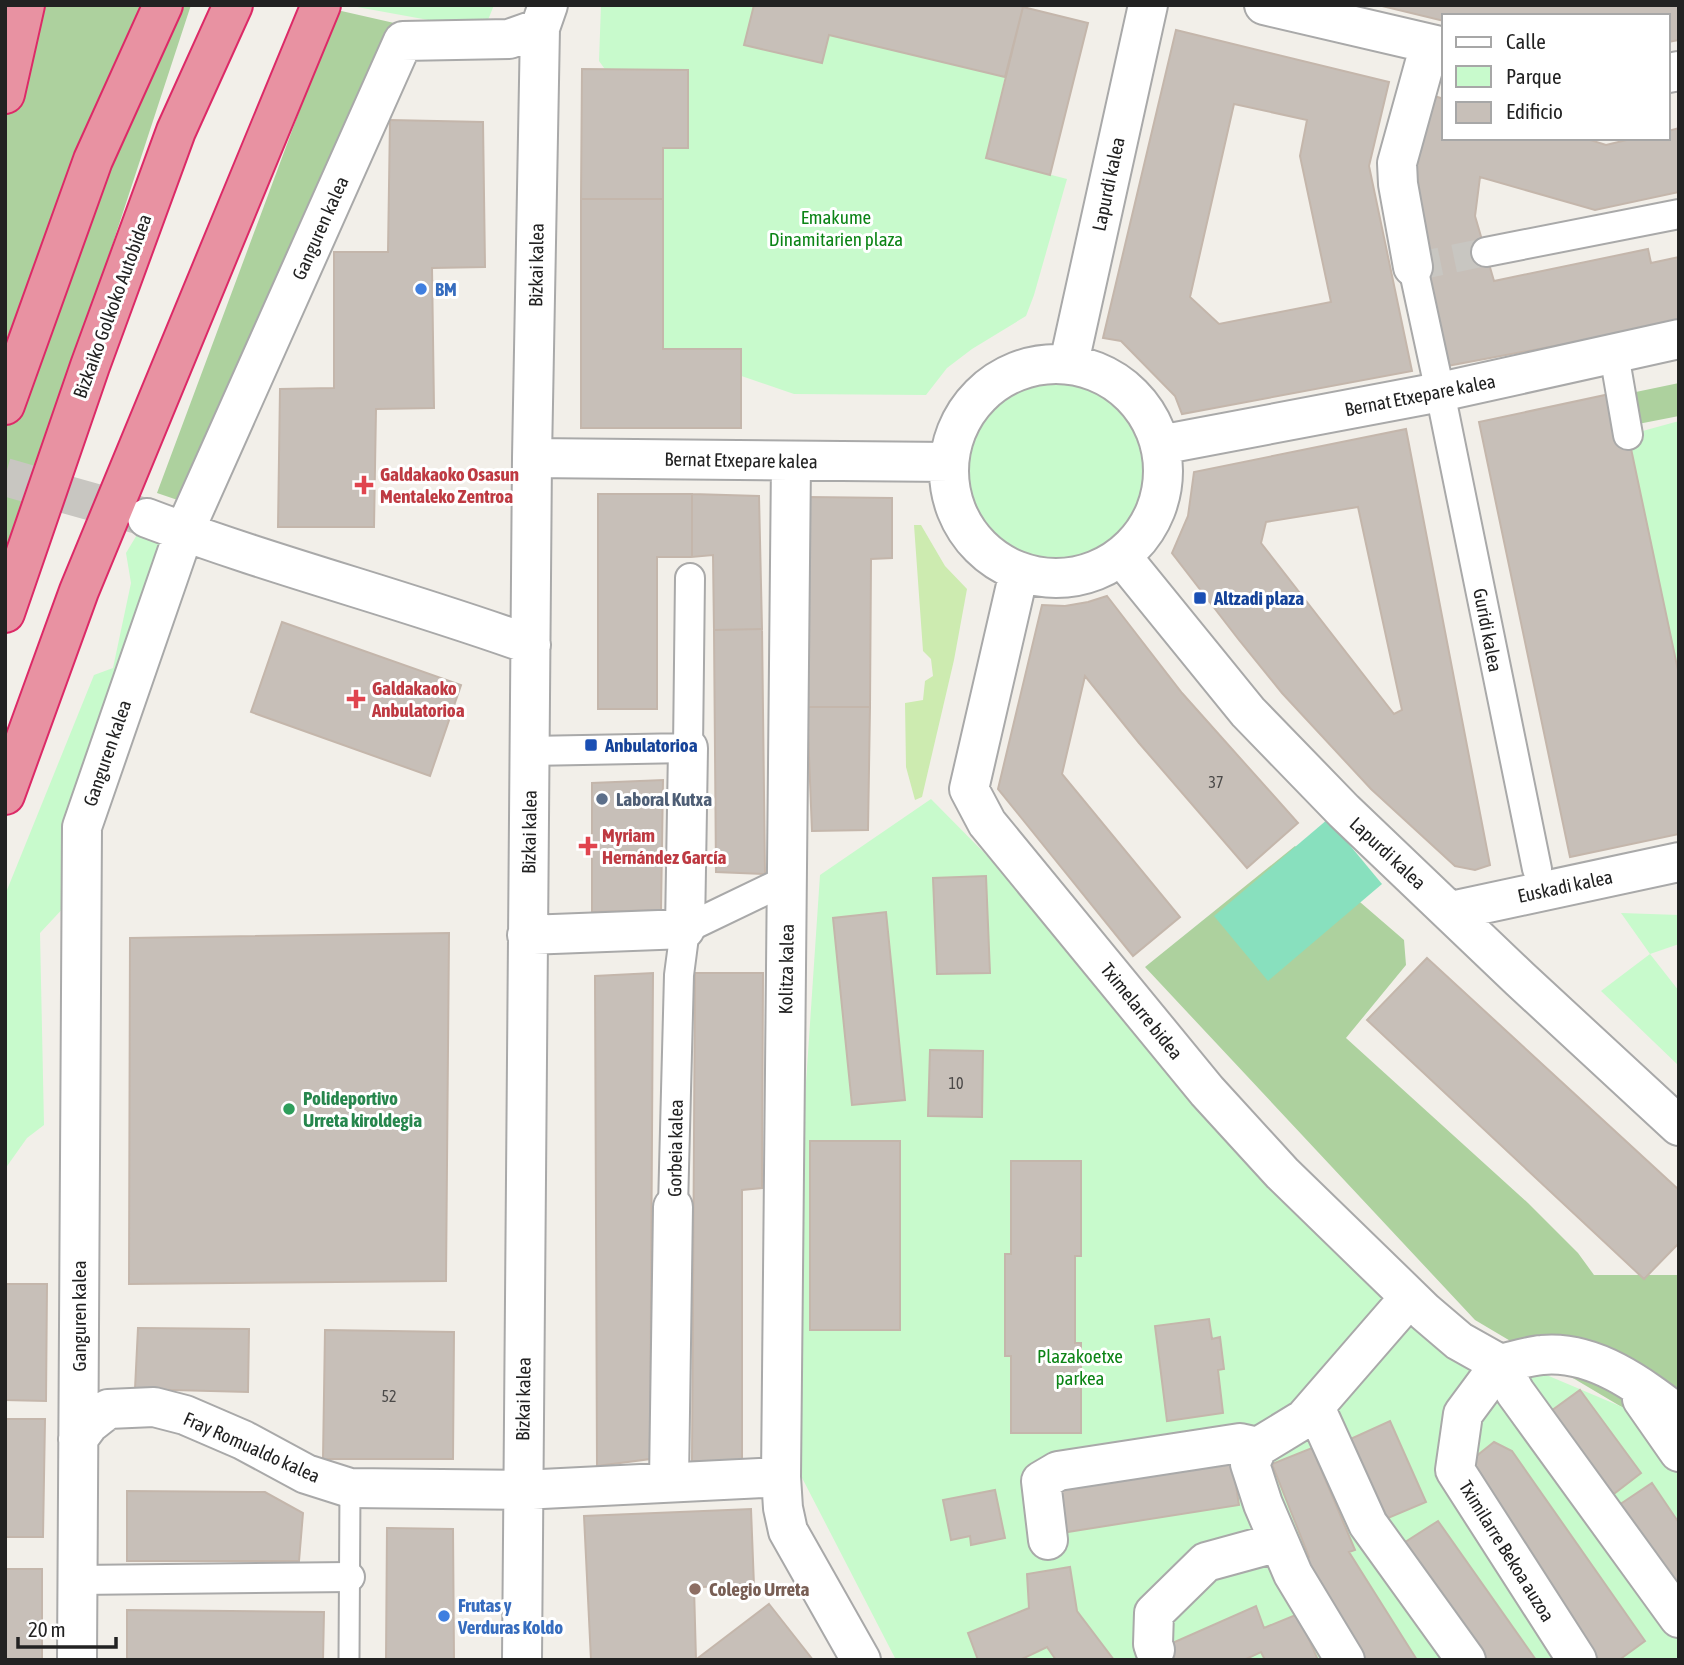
<svg xmlns="http://www.w3.org/2000/svg" width="1684" height="1665" viewBox="0 0 1684 1665" font-family="'Asap Condensed',sans-serif">
<style>
.grass{fill:#cdebb0}
.forest{fill:#add19e}
.park{fill:#c8facc}
.pitch{fill:#88e0be}
.building{fill:#c7bfb8;stroke:#c4b6ab;stroke-width:2;fill-rule:evenodd}
.lines{fill:none;stroke-linecap:round;stroke-linejoin:round}
.pedestrian-tunnel{stroke:#c8c6c1;stroke-width:28;stroke-dasharray:28 14;stroke-linecap:butt}
.minor-tunnel{stroke:#c8c6c1;stroke-width:38;stroke-dasharray:38 19;stroke-linecap:butt}
.service-casing{stroke:#a9a9a9;stroke-width:23}
.pedestrian-casing{stroke:#a9a9a9;stroke-width:32}
.minor-casing{stroke:#a9a9a9;stroke-width:42}
.motorway-casing{stroke:#dc2a67;stroke-width:42}
.service{stroke:#fff;stroke-width:19}
.pedestrian{stroke:#fff;stroke-width:28}
.minor{stroke:#fff;stroke-width:38}
.motorway{stroke:#e892a2;stroke-width:38}
.shop-dot{fill:#3f7fe0;stroke:#fff;stroke-width:2.5}
.health-dot{fill:#e0444e;stroke:#fff;stroke-width:2.5}
.transit-dot{fill:#1a4fb4;stroke:#fff;stroke-width:2.5}
.service-dot{fill:#5c6f8a;stroke:#fff;stroke-width:2.5}
.leisure-dot{fill:#2e9e5b;stroke:#fff;stroke-width:2.5}
.education-dot{fill:#8d6e63;stroke:#fff;stroke-width:2.5}
.labels{text-anchor:middle;stroke-width:6;stroke-linejoin:round;paint-order:stroke}
.number-label{font-size:16px;fill:#4b4948}
.street-label{font-size:19px;fill:#222;stroke:#fff}
.park-label{font-size:19px;fill:#0c8416;stroke:#fff}
.shop-label{font-size:19px;font-weight:bold;fill:#366cbe;stroke:#fff;text-anchor:start}
.health-label{font-size:19px;font-weight:bold;fill:#be3a42;stroke:#fff;text-anchor:start}
.transit-label{font-size:19px;font-weight:bold;fill:#164399;stroke:#fff;text-anchor:start}
.service-label{font-size:19px;font-weight:bold;fill:#4e5e75;stroke:#fff;text-anchor:start}
.leisure-label{font-size:19px;font-weight:bold;fill:#27864d;stroke:#fff;text-anchor:start}
.education-label{font-size:19px;font-weight:bold;fill:#785e54;stroke:#fff;text-anchor:start}
</style>
<rect width="100%" height="100%" fill="#f2efe9"/>
<path class="grass" d="M914 525H921L945 566 967 589 954 660 922 797 915 800 906 767 905 703 923 700 925 681 933 676 931 659 923 651Z"/>
<path class="forest" d="M5 5H191L5 572Z
M337 10 403 25 210 511 157 493Z
M1679 383V416L1638 424 1631 393Z
M1295 846 1404 940 1406 965 1346 1038 1528 1203 1578 1253 1594 1275H1679V1441L1475 1320 1145 967Z"/>
<path class="park" d="M346 5H494L488 20 467 27Z
M601 5H754L745 45 821 63 829 35 1005 77 986 158 1067 179 1034 295 1026 316 972 349 947 368 926 395 794 394 663 349V149L599 61Z
M962 471a93 93 0 1 1 186 0a93 93 0 1 1-186 0Z
M1679 421V675L1628 435Z
M147 518 184 532 81 889 40 933 44 1125 27 1138 5 1169V895L94 675 113 668 131 583 126 553Z
M931 799 1476 1350 1537 1371 1679 1431V1660H896L782 1439 820 875Z
M1621 913 1679 915V944L1650 954 1679 991V1066L1601 991 1650 954Z"/>
<path class="pitch" d="M1328 819 1382 884 1268 981 1214 916Z"/>
<path class="building" d="M754 5H1018L1023 7 1005 77 829 35 822 63 744 45Z
M1378 5H1679V40L1668 42V16H1444V21Z
M1023 7 1088 23 1050 175 986 158Z
M1176 30 1389 82 1369 166 1412 371 1182 414 1175 396 1121 341 1103 338ZM1234 104 1307 120 1300 156 1331 302 1219 324 1190 297Z
M582 69 688 70V148H663V199H581Z
M1428 94 1444 99V138H1584L1606 145 1635 138H1668V131L1679 128V192L1595 210 1480 177 1475 216 1494 281 1648 249 1651 263 1679 257V323L1447 366 1407 179Z
M390 120 483 122 485 267 432 268 434 408 376 409 374 527H278L280 389 334 388V252H388Z
M581 199H663V349H741V428H581Z
M1619 392 1679 675V834L1570 857 1479 422Z
M1406 429 1490 865 1475 870 1455 866 1371 789 1282 693 1239 640 1172 553 1188 516 1194 472ZM1358 507 1402 710 1394 714 1261 543 1266 522Z
M598 494H692V557H657V709H598Z
M692 494 759 496 762 629 714 630 713 555 692 557Z
M808 497 892 498V558L871 559 870 707H807Z
M1107 596 1182 693 1298 823 1247 868 1139 743 1085 676 1062 774 1180 917 1133 956 998 789 1042 605 1065 606 1088 602Z
M282 622 461 685 430 776 251 712Z
M762 629 765 874 716 872 714 630Z
M807 707H870L868 830 812 831Z
M663 780 661 910 592 912V783Z
M986 876 990 973 937 974 933 878Z
M886 912 905 1100 852 1105 833 918Z
M449 933 446 1281 129 1284 130 938Z
M1427 958 1679 1190V1243L1644 1279 1367 1020Z
M653 973 650 1459 597 1466 595 976Z
M695 973H763L762 1188 742 1190V1461H692Z
M930 1050 983 1051 982 1117 928 1116Z
M810 1141H900V1330H810Z
M1011 1161H1081V1256H1075V1343H1081V1433H1011V1356H1005V1254H1011Z
M5 1284H47L46 1401 5 1400Z
M1209 1319 1212 1339 1220 1337 1224 1369 1218 1370 1223 1413 1167 1421 1155 1326Z
M138 1328 249 1329 248 1392 135 1389Z
M325 1330 454 1332 453 1459H323Z
M1580 1390 1641 1473 1602 1503 1540 1419Z
M5 1419H45L43 1537H5Z
M1390 1421 1426 1502 1381 1521 1346 1441Z
M1494 1442 1512 1451 1645 1641 1619 1660H1599L1474 1480V1458Z
M1312 1448 1355 1550 1349 1552 1417 1660H1365L1301 1561 1309 1557 1272 1464Z
M1232 1460 1239 1505 1061 1533 1054 1488Z
M1652 1483 1679 1523V1606L1613 1509Z
M995 1490 1005 1538 971 1545 970 1536 951 1540 943 1500Z
M127 1491 265 1492 303 1513 299 1561H127Z
M751 1509 754 1586 694 1587 696 1660H591L584 1516Z
M1438 1521 1536 1660H1479L1399 1546Z
M387 1528 453 1529 454 1660H386Z
M1070 1567 1077 1611 1114 1660H1056L1047 1647 1020 1660H978L968 1633 1029 1608 1027 1574Z
M5 1569H42V1660H5Z
M769 1604 813 1660H699L698 1658Z
M1256 1606 1264 1628 1298 1614 1318 1660H1265L1261 1652 1244 1660H1134Z
M127 1610 324 1612 323 1660H127Z"/>
<g class="lines">
<path class="pedestrian-tunnel" d="M1413 267 1486 252"/>
<path class="minor-tunnel" d="M5 477 145 517"/>
<g class="service-casing">
<path id="service" d="M349 1660 350 1488"/>
</g>
<g class="pedestrian-casing">
<path id="pedestrian" d="M1486 252 1679 214
M1413 267 1440 392 1537 869
M1614 354 1628 435
M530 751 688 748 690 578
M673 1207 679 975 685 929 787 880
M77 1580 350 1577"/>
</g>
<g class="minor-casing">
<path id="minor" d="M1264 5 1444 47
M1668 73 1679 71
M1413 267 1398 184 1397 163 1430 44
M1069 363 1148 5
M949 471a107 107 0 1 1 214 0a107 107 0 1 1-214 0Z
M1160 445 1440 392 1679 339
M532 458 949 462
M791 461 781 1477 783 1508 788 1531 861 1660
M147 518C273 566 404 599 531 645
M1122 557 1248 712 1344 811 1520 979 1679 1126
M1019 572 969 789 987 823 1207 1091 1282 1173 1425 1312 1459 1341 1500 1364
M1451 911 1679 862
M527 935 685 929 688 748
M1500 1364 1515 1392 1679 1618
M1642 1399 1679 1452
M1315 1407 1368 1524 1466 1660
M78 1439 89 1424 108 1409 154 1407 185 1415 243 1440 306 1474 350 1488 522 1490 781 1477
M1258 1447 1250 1464 1263 1504 1293 1574 1345 1660
M1258 1447 1304 1419 1409 1298
M669 1481 673 1207
M1048 1540 1041 1481 1058 1471 1240 1443 1258 1447
M1155 1650 1153 1644 1154 1613 1206 1562 1279 1542
M77 1660 82 827 184 532 403 41 509 39 540 28
M522 1660 532 458 540 28 548 5
M1577 1660 1455 1470 1463 1414 1500 1364C1514 1361 1528 1356 1542 1355 1594 1350 1641 1386 1679 1415"/>
</g>
<g class="motorway-casing">
<path id="motorway" d="M5 94 25 5
M5 405 93 160 163 5
M5 613 90 366 176 131 233 5
M5 795 79 591 321 5"/>
</g>
<use href="#service" class="service"/>
<use href="#pedestrian" class="pedestrian"/>
<use href="#minor" class="minor"/>
<use href="#motorway" class="motorway"/>
</g>
<g class="shop-dot">
<circle cx="421" cy="289" r="7"/>
<circle cx="444" cy="1616" r="7"/>
</g>
<g class="health-dot">
<path d="M360.5 474.5h7v7h7v7h-7v7h-7v-7h-7v-7h7z"/>
<path d="M352.5 688.5h7v7h7v7h-7v7h-7v-7h-7v-7h7z"/>
<path d="M584.5 835.5h7v7h7v7h-7v7h-7v-7h-7v-7h7z"/>
</g>
<g class="transit-dot">
<rect x="1193" y="591" width="14" height="14" rx="3.5"/>
<rect x="584" y="738" width="14" height="14" rx="3.5"/>
</g>
<circle class="service-dot" cx="602" cy="799" r="7"/>
<circle class="leisure-dot" cx="289" cy="1109" r="7"/>
<circle class="education-dot" cx="695" cy="1589" r="7"/>
<g class="labels">
<g class="number-label">
<text x="1216" y="788">37</text>
<text x="956" y="1089">10</text>
<text x="389" y="1402">52</text>
</g>
<g class="street-label">
<text transform="translate(1108 184) rotate(-78)" y="7">Lapurdi kalea</text>
<text transform="translate(320 228) rotate(-66)" y="7">Ganguren kalea</text>
<text transform="translate(536 265) rotate(-89)" y="7">Bizkai kalea</text>
<text transform="translate(112 306) rotate(-70)" y="7">Bizkaiko Golkoko Autobidea</text>
<text transform="translate(1420 395) rotate(-11)" y="7">Bernat Etxepare kalea</text>
<text transform="translate(741 460) rotate(1)" y="7">Bernat Etxepare kalea</text>
<text transform="translate(1488 630) rotate(79)" y="7">Guridi kalea</text>
<text transform="translate(107 753) rotate(-71)" y="7">Ganguren kalea</text>
<text transform="translate(529 832) rotate(-89)" y="7">Bizkai kalea</text>
<text transform="translate(1388 853) rotate(43)" y="7">Lapurdi kalea</text>
<text transform="translate(1565 886) rotate(-12)" y="7">Euskadi kalea</text>
<text transform="translate(786 969) rotate(-89)" y="7">Kolitza kalea</text>
<text transform="translate(1142 1011) rotate(51)" y="7">Tximelarre bidea</text>
<text transform="translate(675 1148) rotate(-89)" y="7">Gorbeia kalea</text>
<text transform="translate(79 1316) rotate(-90)" y="7">Ganguren kalea</text>
<text transform="translate(523 1399) rotate(-89)" y="7">Bizkai kalea</text>
<text transform="translate(252 1447) rotate(24)" y="7">Fray Romualdo kalea</text>
<text transform="translate(1507 1551) rotate(58)" y="7">Tximilarre Bekoa auzoa</text>
</g>
<g class="park-label">
<text x="836" y="224">Emakume<tspan x="836" dy="22">Dinamitarien plaza</tspan></text>
<text x="1080" y="1363">Plazakoetxe<tspan x="1080" dy="22">parkea</tspan></text>
</g>
<g class="shop-label">
<text x="435" y="296">BM</text>
<text x="458" y="1612">Frutas y<tspan x="458" dy="22">Verduras Koldo</tspan></text>
</g>
<g class="health-label">
<text x="380" y="481">Galdakaoko Osasun<tspan x="380" dy="22">Mentaleko Zentroa</tspan></text>
<text x="372" y="695">Galdakaoko<tspan x="372" dy="22">Anbulatorioa</tspan></text>
<text x="602" y="842">Myriam<tspan x="602" dy="22">Hernández García</tspan></text>
</g>
<g class="transit-label">
<text x="1214" y="605">Altzadi plaza</text>
<text x="605" y="752">Anbulatorioa</text>
</g>
<g class="service-label">
<text x="616" y="806">Laboral Kutxa</text>
</g>
<g class="leisure-label">
<text x="303" y="1105">Polideportivo<tspan x="303" dy="22">Urreta kiroldegia</tspan></text>
</g>
<g class="education-label">
<text x="709" y="1596">Colegio Urreta</text>
</g>
</g>
<rect width="1684" height="1665" fill="none" stroke="#222222" stroke-width="14"/>
<rect x="1442" y="14" width="228" height="126" fill="#ffffff" stroke="#a7a7a7" stroke-width="2"/>
<rect x="1456" y="37" width="35" height="10" fill="#ffffff" stroke="#a7a7a7" stroke-width="2"/>
<text x="1506" y="49" font-size="21" fill="#222222">Calle</text>
<rect x="1456" y="66" width="35" height="21" fill="#c8facc" stroke="#a7a7a7" stroke-width="2"/>
<text x="1506" y="84" font-size="21" fill="#222222">Parque</text>
<rect x="1456" y="102" width="35" height="21" fill="#c7bfb8" stroke="#a7a7a7" stroke-width="2"/>
<text x="1506" y="119" font-size="21" fill="#222222">Edificio</text>
<path d="M18 1637v10h98v-10" fill="none" stroke="#222222" stroke-width="3.5"/>
<text x="28" y="1637" font-size="21" fill="#222222" stroke="#ffffff" stroke-width="5" paint-order="stroke">20 m</text>
</svg>
